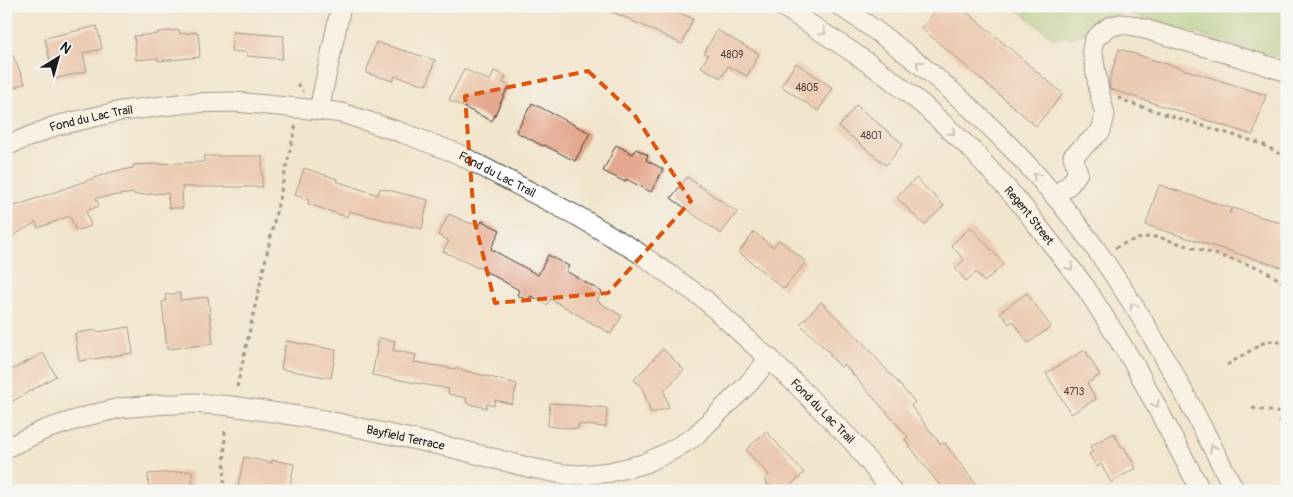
<svg xmlns="http://www.w3.org/2000/svg" width="1293" height="497" viewBox="0 0 1293 497" font-family="Pangolin,sans-serif">
<style>
.green{fill:#91c576;stroke:#567049}
.building{fill:#e4a78f}
.lines{fill:none;stroke-linecap:round;stroke-linejoin:round}
.minor-casing{stroke:#3c3a37;stroke-width:21}
.path{stroke:#3c3a37;stroke-width:3;stroke-dasharray:4 4;stroke-linecap:butt}
.minor{stroke:#fff;stroke-width:19}
.oneway{stroke:#999}
.marked{fill:none;stroke:#de560d;stroke-width:4;stroke-dasharray:10 6;stroke-linejoin:round}
.labels{text-anchor:middle;stroke-width:4;stroke-linejoin:round;paint-order:stroke}
.number-label{font-size:10px;fill:#4e3f39}
.street-label{font-size:12px;fill:#1c1c1c;stroke:#f6f6f2}
</style>
<rect width="100%" height="100%" fill="#f6f6f2"/>
<filter id="ink" filterUnits="userSpaceOnUse"><feTurbulence type="fractalNoise" baseFrequency=".02" numOctaves="2"/><feDisplacementMap in="SourceGraphic" scale="10" xChannelSelector="R" yChannelSelector="G"/><feConvolveMatrix kernelMatrix="1 2 1 2 8 2 1 2 1" color-interpolation-filters="sRGB"/></filter>
<filter id="wash" filterUnits="userSpaceOnUse"><feTurbulence type="fractalNoise" baseFrequency=".0096" numOctaves="4" result="noise"/><feDisplacementMap in="SourceGraphic" scale="20" xChannelSelector="R" yChannelSelector="G"/><feGaussianBlur stdDeviation="1.12" result="paint"/><feColorMatrix in="noise" values="0 0 0 0 0 0 0 0 0 0 0 0 0 0 0 0 0 1.4 0 .05"/><feComposite in="paint" operator="in"/></filter>
<g filter="url(#wash)">
<rect width="100%" height="100%" fill="#f2e5ce"/>
<path class="green" d="M1013 6H1287V60L1123 12 1076 37 1053 38Z"/>
<g id="blocks">
<path class="building" d="M599 6H665L693 19 682 44 631 20Z
M940 6H960L1063 94 1036 126 921 28Z
M97 26 102 49 83 53 87 71 54 79 45 38Z
M179 30 180 34 198 32 200 57 158 61V58L136 60 134 36 158 34V32Z
M717 30 759 54 747 76 728 66 721 78 701 67 708 55 704 53Z
M233 32 284 36 282 59 247 56V52L231 51Z
M6 40 25 83 6 91Z
M376 42 435 60 427 85 395 76 393 81 366 73Z
M1119 49 1266 95 1253 135 1110 89 1109 82Z
M796 63 833 88 818 111 781 86Z
M464 69 490 81 494 71 506 76 503 83 509 85 492 121 449 100Z
M532 103 590 133 575 161 544 145 543 146 516 132Z
M856 105 903 144 886 165 839 127Z
M616 145 633 154 636 149 648 155 646 160 663 169 651 192 626 179 625 182 603 171Z
M204 156H262V187H182L183 208H169L168 193 135 195 134 193 96 198 99 206 86 211 91 226 76 231 70 216 38 228 36 222 6 240V211L15 206 111 172 133 168V165L204 162Z
M304 168 337 179 336 181 378 195 380 188 428 200 422 229 349 211 347 217 308 204 309 200 295 195Z
M687 177 737 212 721 234 671 198Z
M916 178 944 206 924 225 896 197Z
M1159 185 1231 208 1229 214 1233 208 1287 225V269L1146 225Z
M449 214 471 224 472 223 479 226 482 221 500 230 491 249 538 275 548 255 569 266 566 271 602 292 597 301 622 316 611 334 551 299 547 305 531 296 528 301 517 295 519 290 478 267V268L443 251 449 241 438 235Z
M971 227 1004 264 984 282 976 272 966 281 955 268 964 260 951 245Z
M754 232 773 247 779 240 806 262 784 289 739 252Z
M180 293V300L208 297 213 344 167 349 162 302 166 301 165 295Z
M1027 293 1051 327 1028 343 1013 321 1009 324 1000 312Z
M821 302 863 343 915 402 911 406 941 445 944 442 981 491H944L905 440 908 437 844 364 841 367 830 356 831 354 800 324Z
M129 327 133 353 79 361 75 333 97 330 98 332Z
M379 338 395 341 393 350 416 355 414 362 455 369V368L517 384 512 404 495 400 494 406 487 404 486 408 466 403 467 398 448 394 449 389 372 375Z
M286 341 336 350 331 378 281 369Z
M663 349 684 370 664 391 669 408 651 413 642 387 634 380Z
M1085 350 1100 375 1087 383 1096 399 1071 414 1046 373Z
M43 353 56 376 11 402 6 393V373Z
M550 403 607 408 606 427 578 424V429L548 426Z
M766 431 804 473 784 491H774L764 480 769 475 746 450Z
M1114 433 1122 448 1124 447 1136 468 1111 482 1101 464 1097 467 1089 454 1093 452 1090 446Z
M244 457 272 463V460L294 464 289 491H266L238 486Z
M192 471 193 491H149L148 474Z"/>
</g>
</g>
<g filter="url(#ink)">
<use href="#blocks" fill-opacity="0" stroke="#3c3a37" stroke-width="1"/>
<g class="lines">
<g class="minor-casing">
<g id="minor">
<path id="s1" d="M782 6 848 49 884 74 923 105 972 150 1020 203 1086 288 1134 364 1201 491"/>
<path d="M840 6C946 76 1042 167 1113 274 1160 343 1197 417 1235 491"/>
<path d="M319 110 341 6"/>
<path id="s2" d="M6 146 55 126 121 111 188 103 235 102 319 110 342 113 403 133 456 153 581 218 636 251 704 299 795 383 853 442 892 491"/>
<path d="M1056 196 1070 184 1078 173 1073 156 1101 131 1105 115 1099 91 1092 49 1094 40 1101 33 1109 27 1120 24 1131 25 1259 63 1287 72"/>
<path id="s3" d="M6 448 44 430 91 415 120 408 155 405 194 403 232 406 324 420 453 448 531 468 563 474 581 475 610 472 643 464 667 453 694 437 748 384 770 358"/>
</g>
</g>
<path class="path" d="M297 84 303 91
M1118 98 1139 106 1262 144 1287 158
M1115 248C1129 241 1141 236 1158 237L1257 267C1268 272 1278 278 1287 287
M1227 365 1263 343 1271 341 1287 343
M237 387 296 124
M1252 408 1282 413
M1280 422 1287 394
M224 491 225 428"/>
<use href="#minor" class="minor"/>
</g>
<defs><path id="oneway-chevron" d="M-2-3.5L2.5 0L-2 3.5" fill="none" stroke-width="1.6" stroke-linecap="round" stroke-linejoin="round" transform="scale(1.25)"/></defs>
<g class="oneway">
<use href="#oneway-chevron" transform="translate(823 32) rotate(34)"/>
<use href="#oneway-chevron" transform="translate(919 64) rotate(-142)"/>
<use href="#oneway-chevron" transform="translate(952 132) rotate(43)"/>
<use href="#oneway-chevron" transform="translate(1036 176) rotate(-133)"/>
<use href="#oneway-chevron" transform="translate(1070 267) rotate(52)"/>
<use href="#oneway-chevron" transform="translate(1133 306) rotate(-122)"/>
<use href="#oneway-chevron" transform="translate(1156 404) rotate(62)"/>
<use href="#oneway-chevron" transform="translate(1213 448) rotate(-118)"/>
</g>
</g>
<path d="M0 0H1293V497H0ZM588 71 634 114 691 201 608 293 495 303 474 219 465 96Z" fill="#f2e5ce" fill-opacity=".55" fill-rule="evenodd"/>
<path class="marked" d="M588 71 634 114 691 201 608 293 495 303 474 219 465 96Z"/>
<g class="labels">
<g class="number-label">
<text x="732" y="58">4809</text>
<text x="807" y="91">4805</text>
<text x="871" y="139">4801</text>
<text x="1074" y="395">4713</text>
</g>
<g class="street-label">
<text dy="4" stroke="none"><textPath href="#s2" startOffset="90">Fond du Lac Trail</textPath></text>
<text dy="4" stroke="none"><textPath href="#s2" startOffset="510">Fond du Lac Trail</textPath></text>
<text dy="4" stroke="none"><textPath href="#s1" startOffset="326">Regent Street</textPath></text>
<text dy="4" stroke="none"><textPath href="#s2" startOffset="915">Fond du Lac Trail</textPath></text>
<text dy="4" stroke="none"><textPath href="#s3" startOffset="410">Bayfield Terrace</textPath></text>
</g>
</g>
<rect width="1293" height="497" fill="none" stroke="#f6f6f2" stroke-width="25"/>
<g transform="translate(58 58) rotate(37)" stroke="#f6f6f2" stroke-width="4" paint-order="stroke">
<path d="M0-4L9 19L0 12L-9 19Z" fill="#1c1c1c"/>
<text y="-8" font-size="14" font-weight="bold" text-anchor="middle" fill="#1c1c1c">N</text>
</g>
</svg>
